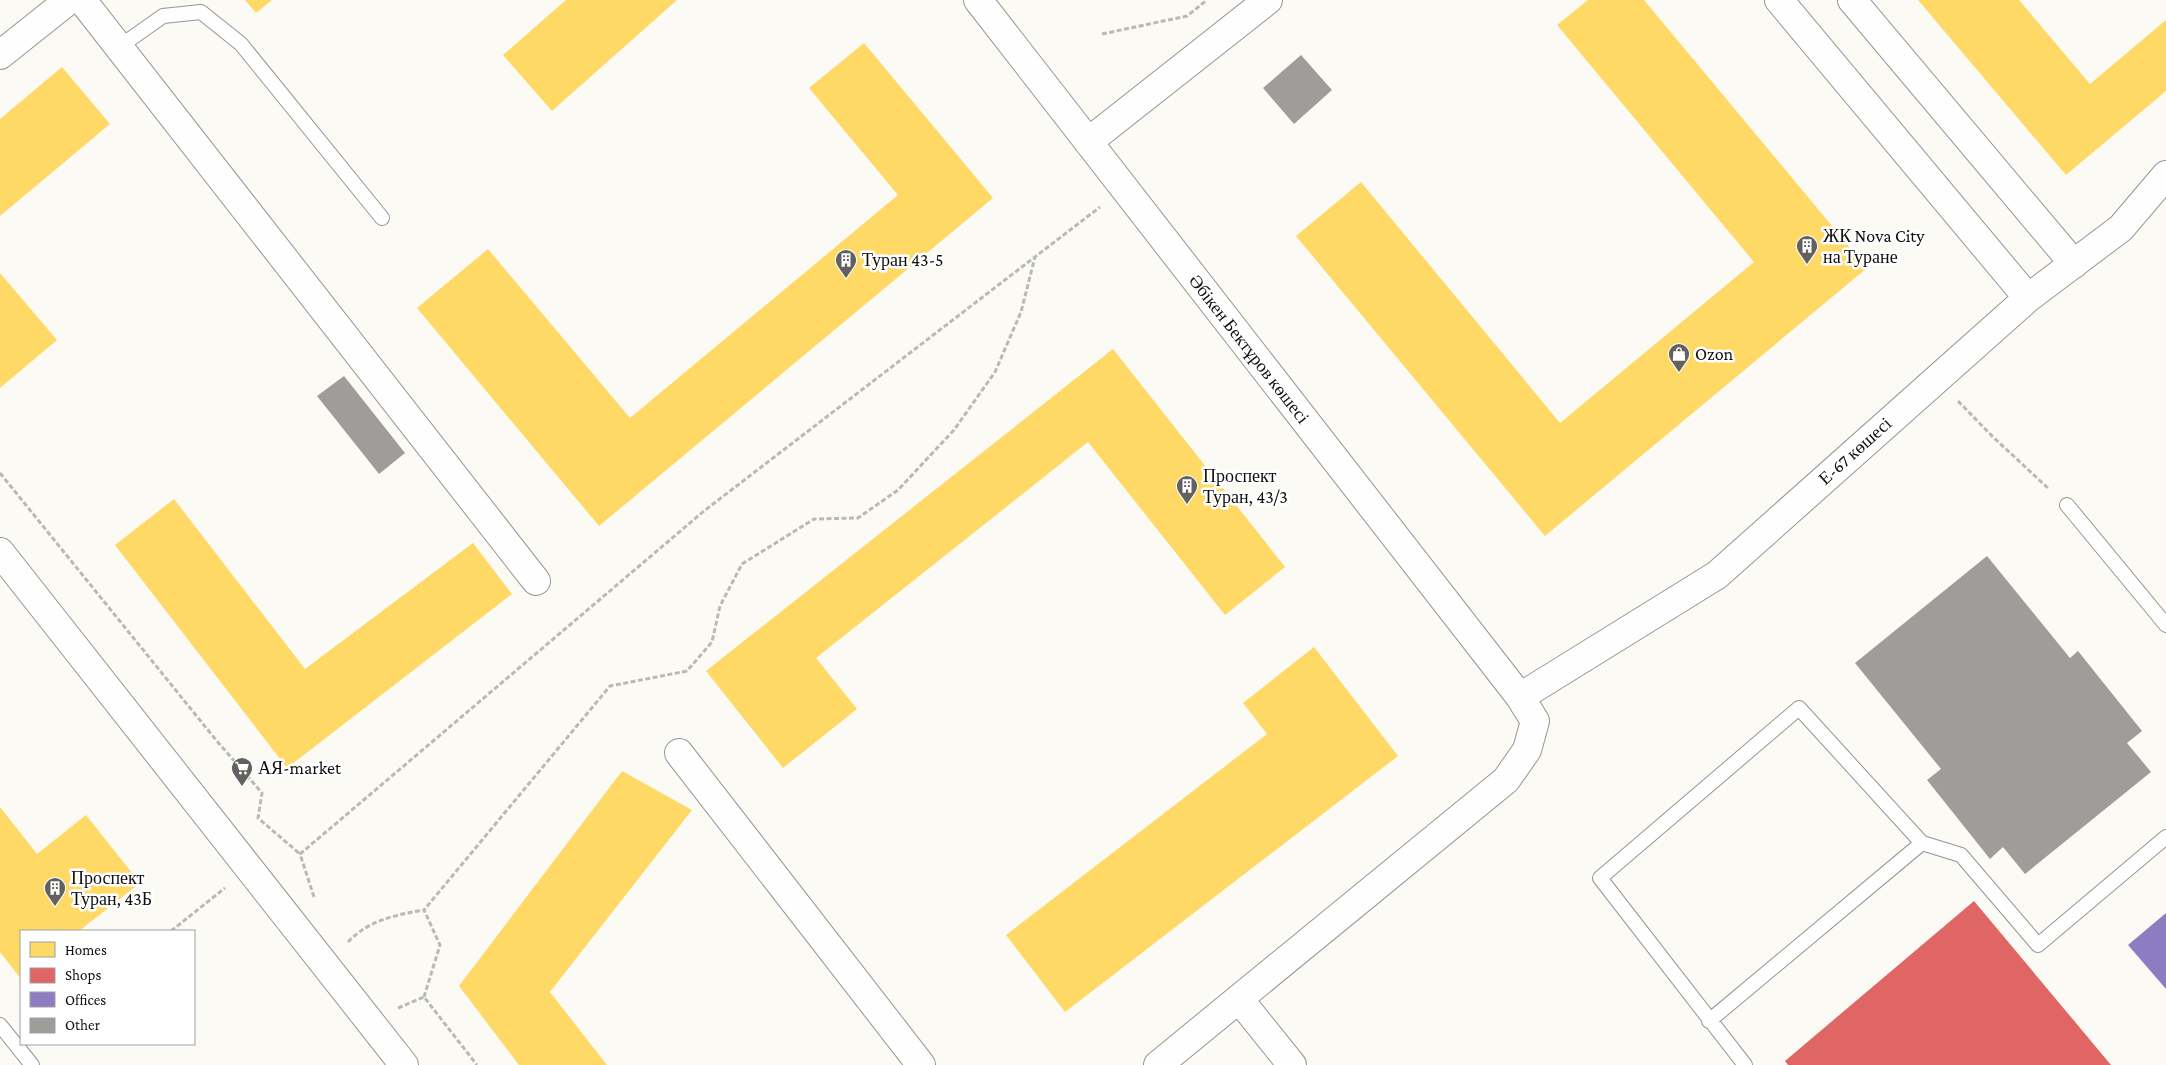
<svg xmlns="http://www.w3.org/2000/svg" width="2166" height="1065" viewBox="0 0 2166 1065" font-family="'Crimson Pro',serif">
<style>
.homes{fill:#ffd966}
.shops{fill:#e06666}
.offices{fill:#8e7cc3}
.building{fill:#9f9d9a}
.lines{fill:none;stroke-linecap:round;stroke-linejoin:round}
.lane-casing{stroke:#959593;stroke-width:16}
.street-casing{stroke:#959593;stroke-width:30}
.path{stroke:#b9b9b8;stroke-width:3;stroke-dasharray:5 2.5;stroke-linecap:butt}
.lane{stroke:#fefefe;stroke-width:14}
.street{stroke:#fefefe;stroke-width:28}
.labels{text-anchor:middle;stroke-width:5;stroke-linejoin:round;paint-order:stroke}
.poi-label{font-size:18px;fill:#0f0f0f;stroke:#fff;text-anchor:start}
.street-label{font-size:18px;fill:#0f0f0f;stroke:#fff}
</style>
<rect width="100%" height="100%" fill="#fbfaf5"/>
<path class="homes" d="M245 0H272L256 13Z
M566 0H677L552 111 503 55Z
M1588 0H1644L1867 268 1545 536 1296 236 1361 182 1560 423 1754 262 1557 25Z
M1918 0H2019L2090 84 2166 20V91L2066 175Z
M864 43 993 198 599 526 417 308 488 249 630 418 898 195 809 88Z
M62 67 110 124 0 216V119Z
M0 273 57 340 0 388Z
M1113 349 1285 567 1225 615 1088 442 816 658 857 709 783 768 706 671Z
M174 499 305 669 473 543 512 594 287 768 115 545Z
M1314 647 1398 756 1065 1012 1006 935 1267 734 1243 703Z
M622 771 692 810 550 992 607 1065H519L459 986Z
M0 807 37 854 86 815 140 883 79 931H21V979L0 952Z"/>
<path class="shops" d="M1974 901 2111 1065H1788L1785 1061Z"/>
<path class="offices" d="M2166 913V989L2128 945Z"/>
<path class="building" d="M1301 55 1332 90 1294 124 1263 88Z
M344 376 405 453 379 474 317 396Z
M1987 556 2070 658 2078 651 2142 731 2127 743 2151 772 2025 874 2003 847 1990 859 1927 780 1941 769 1855 663Z"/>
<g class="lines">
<g class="lane-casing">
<path id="lane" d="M119 47 163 16 201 12 241 44 382 218
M2067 505 2166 625
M1922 843 1961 855 2038 945 2166 837
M1709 1021 1922 843 1799 708 1600 878 1745 1065
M0 1025 32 1065"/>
</g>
<g class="street-casing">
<path id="street" d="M82 0 536 581
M978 0 1520 697 1535 721 1527 750 1506 780 1158 1065
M1779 0 2028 298
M1852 0 2074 264
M0 55 69 0
M1088 142 1268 0
M0 552 404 1065
M1520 697 1717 575 2028 298 2121 228 2166 175
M679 753 921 1065
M1239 999 1292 1065"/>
</g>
<path class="path" d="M1102 34 1187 16 1207 0
M1958 401 1993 437 2049 489
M0 473 216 740 262 793 258 818 300 854
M314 897 300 854 704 511 1100 207
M171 931 225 888
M348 942C369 920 395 915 424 910
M424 997 440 945 424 910 610 686 687 671 712 642 720 606 742 564 814 519 858 518 898 490 954 430 995 372 1021 312 1035 257
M398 1008 424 997 477 1065"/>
<use href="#lane" class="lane"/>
<use href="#street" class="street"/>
</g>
<defs>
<g id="building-pin" transform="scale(1.125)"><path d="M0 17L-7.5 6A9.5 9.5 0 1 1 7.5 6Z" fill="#626160" stroke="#fff"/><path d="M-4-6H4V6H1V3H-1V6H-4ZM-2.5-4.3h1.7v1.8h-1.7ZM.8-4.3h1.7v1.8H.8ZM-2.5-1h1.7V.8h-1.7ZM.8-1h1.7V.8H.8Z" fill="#fff"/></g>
<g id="shop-pin" transform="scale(1.125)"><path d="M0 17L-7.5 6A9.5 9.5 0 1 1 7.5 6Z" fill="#626160" stroke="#fff"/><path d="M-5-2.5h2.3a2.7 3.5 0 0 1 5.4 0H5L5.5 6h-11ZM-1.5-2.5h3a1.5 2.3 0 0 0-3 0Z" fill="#fff"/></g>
<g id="supermarket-pin" transform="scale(1.125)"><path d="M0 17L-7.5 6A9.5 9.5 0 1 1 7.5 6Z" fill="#626160" stroke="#fff"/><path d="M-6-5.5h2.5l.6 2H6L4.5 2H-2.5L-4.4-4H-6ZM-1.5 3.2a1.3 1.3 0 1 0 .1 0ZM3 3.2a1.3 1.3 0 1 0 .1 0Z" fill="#fff"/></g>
</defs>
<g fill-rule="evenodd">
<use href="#building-pin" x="1807" y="246"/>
<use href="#building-pin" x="846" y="260"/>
<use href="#shop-pin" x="1679" y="354"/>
<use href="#building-pin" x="1187" y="486"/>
<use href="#supermarket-pin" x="242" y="768"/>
<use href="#building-pin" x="55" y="888"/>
</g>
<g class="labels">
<g class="poi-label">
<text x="1823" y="242">ЖК Nova City<tspan x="1823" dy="21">на Туране</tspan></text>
<text x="862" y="266">Туран 43-5</text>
<text x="1695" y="360">Ozon</text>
<text x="1203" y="482">Проспект<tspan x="1203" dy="21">Туран, 43/3</tspan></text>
<text x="258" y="774">АЯ-market</text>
<text x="71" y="884">Проспект<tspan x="71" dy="21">Туран, 43Б</tspan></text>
</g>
<g class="street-label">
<text transform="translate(1249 349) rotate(52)" y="6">Әбікен Бектұров көшесі</text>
<text transform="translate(1855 451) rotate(-42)" y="6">Е-67 көшесі</text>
</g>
</g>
<rect x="20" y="930" width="175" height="115" fill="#ffffff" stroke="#9f9f9f"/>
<rect x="30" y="942" width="25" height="15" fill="#ffd966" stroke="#9f9f9f"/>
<text x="65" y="955" font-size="15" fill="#0f0f0f">Homes</text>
<rect x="30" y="968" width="25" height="15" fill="#e06666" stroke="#9f9f9f"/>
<text x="65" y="980" font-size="15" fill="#0f0f0f">Shops</text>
<rect x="30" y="992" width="25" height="15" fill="#8e7cc3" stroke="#9f9f9f"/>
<text x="65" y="1005" font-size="15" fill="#0f0f0f">Offices</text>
<rect x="30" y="1018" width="25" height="15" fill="#9f9d9a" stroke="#9f9f9f"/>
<text x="65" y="1030" font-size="15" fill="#0f0f0f">Other</text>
</svg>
